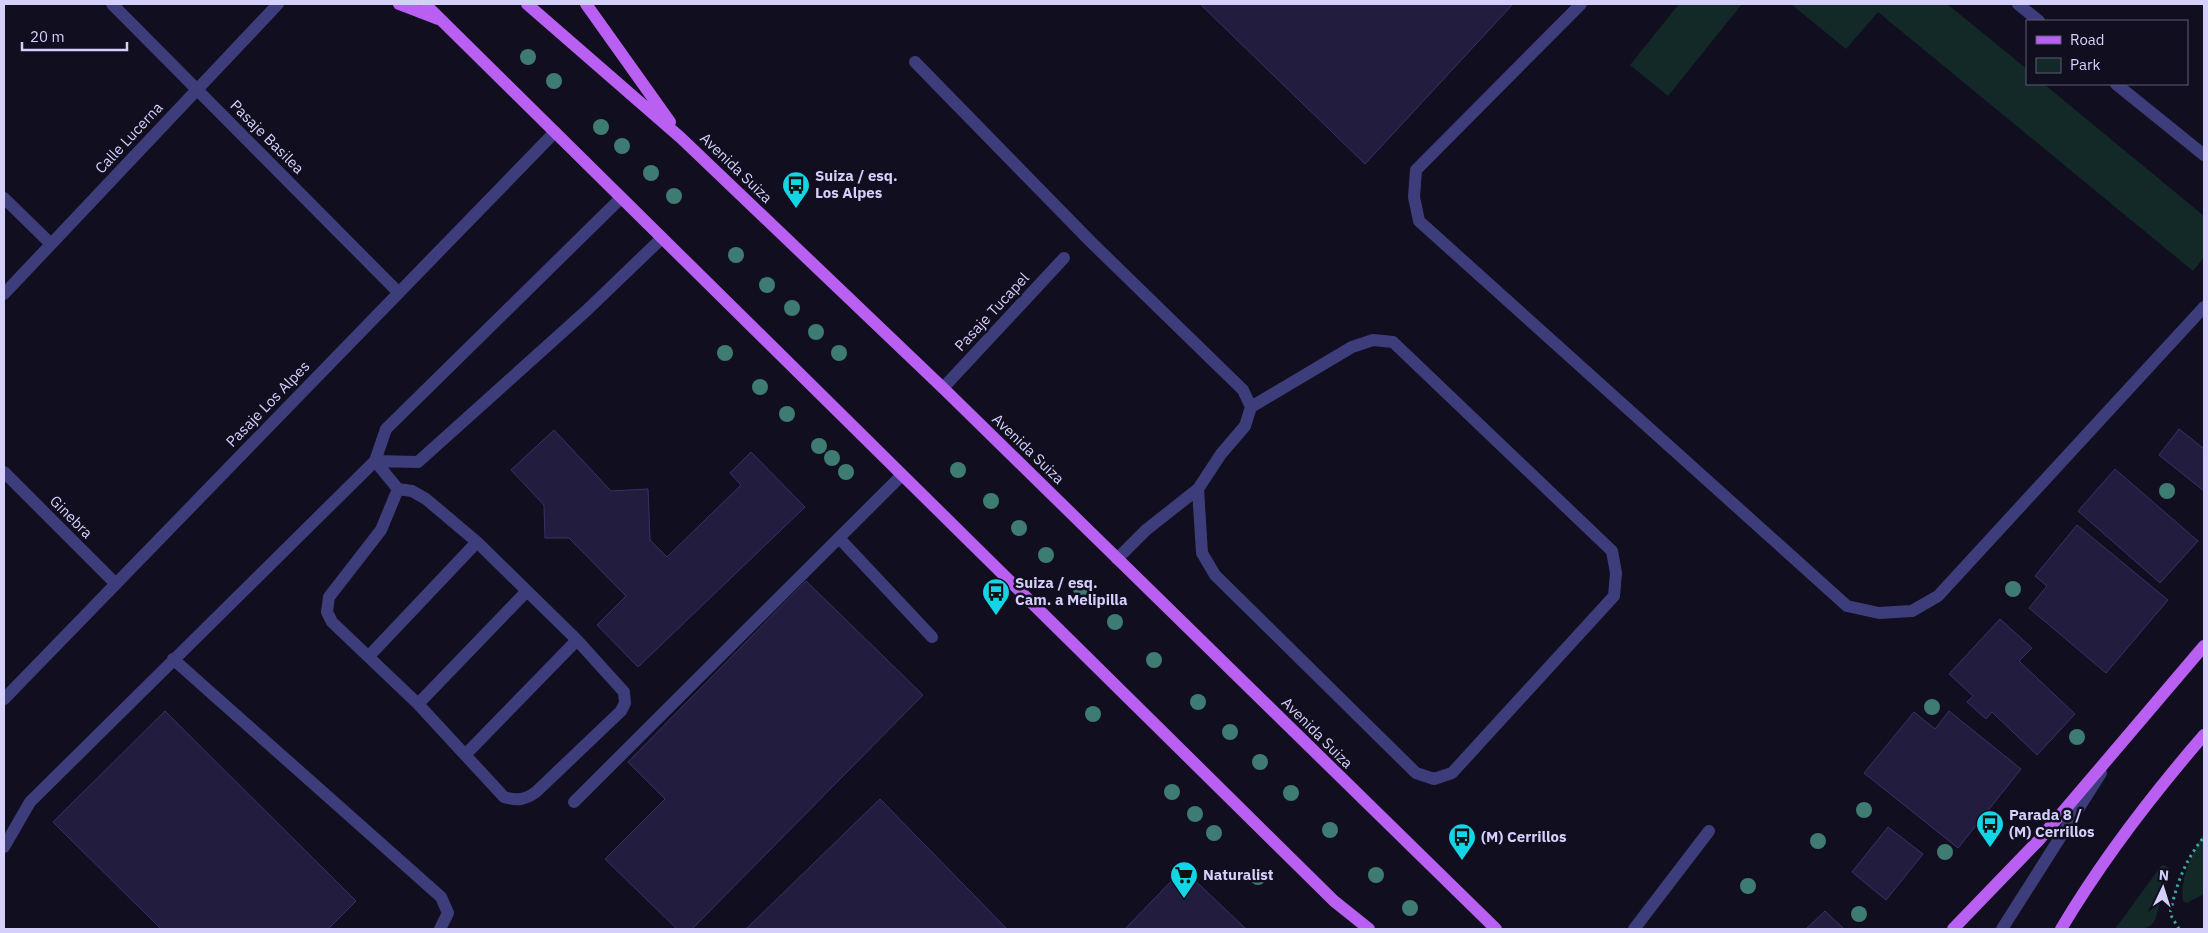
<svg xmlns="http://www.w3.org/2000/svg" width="2208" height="933" viewBox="0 0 2208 933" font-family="'IBM Plex Sans',sans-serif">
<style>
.green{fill:#122928}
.building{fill:#221c3f;stroke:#3a3069}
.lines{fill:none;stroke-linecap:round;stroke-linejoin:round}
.path{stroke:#37a99f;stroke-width:3;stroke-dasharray:2.5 4;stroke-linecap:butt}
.service{stroke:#3e3d7b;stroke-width:12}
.minor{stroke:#3e3d7b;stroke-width:12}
.primary{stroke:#b960f3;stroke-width:12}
.tree{fill:#3e7b72}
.labels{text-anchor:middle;stroke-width:5;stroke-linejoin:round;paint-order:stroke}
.street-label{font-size:15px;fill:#d4d0fb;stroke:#110e1f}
.poi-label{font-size:15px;font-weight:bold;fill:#d4d0fb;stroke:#110e1f;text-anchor:start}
</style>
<rect width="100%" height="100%" fill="#110e1f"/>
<path class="green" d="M1679 4H1742L1668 96 1630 65Z
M1791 4H1947L2027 69V84H2044L2204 216V257L2193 271 1878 12 1846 49Z
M2204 832V894L2187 903 2183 901C2179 878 2194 852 2204 832Z
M2164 865 2170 869 2155 920 2151 925 2144 929H2115L2161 866Z"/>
<path class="building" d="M1200 4H1513L1365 164Z
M2179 429 2203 448 2204 446V491L2159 455Z
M554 430 611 491 648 489 650 540 667 557 741 485 730 473 751 452 805 507 638 667 597 625 626 596 569 538H545L544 505 511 470Z
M2115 469 2198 541 2160 583 2078 511Z
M2077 525 2168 600 2106 673 2029 608 2047 586 2035 576Z
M806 581 923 695 692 929H677L605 859 665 799 628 762Z
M2000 619 2032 648 2019 661 2075 714 2037 755 1992 712 1986 719 1967 702 1973 696 1949 674Z
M165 711 356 901 328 929H161L53 822Z
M1949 711 2021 769 1958 848 1864 773 1914 712 1935 729Z
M880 799 1007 929H746Z
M1888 827 1923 854 1886 900 1852 872Z
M1183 869 1246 929H1125Z
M1825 911 1844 929H1806Z"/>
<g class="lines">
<path class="path" d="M2179 929 2170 914C2176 885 2185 860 2204 837"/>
<path class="service" d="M1581 4 1416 170 1414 197 1419 221 1847 606 1879 613 1912 611 1938 596 2204 307
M915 62 1091 242 1243 390 1251 407 1245 426 1221 454 1198 489 1146 530 1117 559
M621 198 386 429 375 461 418 462 586 311 662 238
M943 388 1064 258
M1198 489 1202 553 1215 575 1416 773 1434 779 1452 773 1614 596 1616 573 1612 551 1393 342 1373 340 1352 347 1251 407
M839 538 932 637
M369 656 477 542
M173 659 441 897 448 913 440 929
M418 704 527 591
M465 755 577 640
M574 802 902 475
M4 847 30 802 375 461 398 489 412 491 426 499 477 542 577 640 624 692 625 703 621 711 536 792C525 800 517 801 504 797L418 704 332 622 327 612 329 597 381 530 398 489
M1634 929 1709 831
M2002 929 2101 773"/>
<path class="minor" d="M112 4 399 293
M2018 4 2039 21
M2116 84 2204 155
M4 198 51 244
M4 294 278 4
M4 472 116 584
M4 699 555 132"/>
<path class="primary" d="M399 4 438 19
M425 4 1334 901 1369 929
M527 4 681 138 943 388 1496 929
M586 4 670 122
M1953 929 2038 841 2204 646
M2061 929C2102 860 2152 795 2204 735"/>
</g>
<g class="tree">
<circle cx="528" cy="57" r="8"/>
<circle cx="554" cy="81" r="8"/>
<circle cx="601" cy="127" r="8"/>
<circle cx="622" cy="146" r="8"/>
<circle cx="651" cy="173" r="8"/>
<circle cx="674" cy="196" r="8"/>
<circle cx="736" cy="255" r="8"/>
<circle cx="767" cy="285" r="8"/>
<circle cx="792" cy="308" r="8"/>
<circle cx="816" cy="332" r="8"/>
<circle cx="725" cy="353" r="8"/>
<circle cx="839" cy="353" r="8"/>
<circle cx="760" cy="387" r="8"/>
<circle cx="787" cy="414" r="8"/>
<circle cx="819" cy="446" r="8"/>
<circle cx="832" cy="458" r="8"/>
<circle cx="958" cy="470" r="8"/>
<circle cx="846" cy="472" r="8"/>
<circle cx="2167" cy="491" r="8"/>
<circle cx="991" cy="501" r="8"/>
<circle cx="1019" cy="528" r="8"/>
<circle cx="1046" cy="555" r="8"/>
<circle cx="1081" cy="589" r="8"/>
<circle cx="2013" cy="589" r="8"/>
<circle cx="1115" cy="622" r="8"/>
<circle cx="1154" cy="660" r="8"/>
<circle cx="1198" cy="702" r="8"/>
<circle cx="1932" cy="707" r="8"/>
<circle cx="1093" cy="714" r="8"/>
<circle cx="1230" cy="732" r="8"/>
<circle cx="2077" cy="737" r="8"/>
<circle cx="1260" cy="762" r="8"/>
<circle cx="1172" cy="792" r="8"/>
<circle cx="1291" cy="793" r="8"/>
<circle cx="1864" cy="810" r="8"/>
<circle cx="1195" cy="814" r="8"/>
<circle cx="1330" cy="830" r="8"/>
<circle cx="1214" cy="833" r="8"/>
<circle cx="1818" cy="841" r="8"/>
<circle cx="1945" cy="852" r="8"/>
<circle cx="1376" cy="875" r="8"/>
<circle cx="1258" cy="877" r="8"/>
<circle cx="1748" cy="886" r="8"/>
<circle cx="1410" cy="908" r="8"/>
<circle cx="1859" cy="914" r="8"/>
</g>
<defs>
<g id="bus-pin" transform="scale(1.4375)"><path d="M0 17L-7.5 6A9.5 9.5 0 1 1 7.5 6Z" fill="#12d5e6" stroke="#110e1f"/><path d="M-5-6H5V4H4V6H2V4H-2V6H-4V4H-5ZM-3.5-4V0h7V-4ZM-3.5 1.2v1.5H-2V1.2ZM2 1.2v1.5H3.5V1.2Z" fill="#111"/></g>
<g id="supermarket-pin" transform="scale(1.4375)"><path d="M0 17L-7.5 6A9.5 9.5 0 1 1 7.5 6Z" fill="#12d5e6" stroke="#110e1f"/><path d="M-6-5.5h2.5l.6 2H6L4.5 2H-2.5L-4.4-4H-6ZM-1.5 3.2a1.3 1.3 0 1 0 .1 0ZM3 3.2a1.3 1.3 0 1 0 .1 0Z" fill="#111"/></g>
</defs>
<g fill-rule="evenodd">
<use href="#bus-pin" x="796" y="185"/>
<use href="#bus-pin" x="996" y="592"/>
<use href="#bus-pin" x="1990" y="824"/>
<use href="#bus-pin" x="1462" y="837"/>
<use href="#supermarket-pin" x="1184" y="875"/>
</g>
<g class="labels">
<g class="street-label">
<text transform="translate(267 137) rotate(45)" y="5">Pasaje Basilea</text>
<text transform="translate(129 138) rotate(-47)" y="5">Calle Lucerna</text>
<text transform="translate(736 168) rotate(44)" y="5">Avenida Suiza</text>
<text transform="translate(992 312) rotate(-47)" y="5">Pasaje Tucapel</text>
<text transform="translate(268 404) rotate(-46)" y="5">Pasaje Los Alpes</text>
<text transform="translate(1028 449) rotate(44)" y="5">Avenida Suiza</text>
<text transform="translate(71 517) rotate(45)" y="5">Ginebra</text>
<text transform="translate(1317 733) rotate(45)" y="5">Avenida Suiza</text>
</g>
<g class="poi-label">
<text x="815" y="181">Suiza / esq.<tspan x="815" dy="17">Los Alpes</tspan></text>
<text x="1015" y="588">Suiza / esq.<tspan x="1015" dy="17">Cam. a Melipilla</tspan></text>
<text x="2009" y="820">Parada 8 /<tspan x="2009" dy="17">(M) Cerrillos</tspan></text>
<text x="1481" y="842">(M) Cerrillos</text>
<text x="1203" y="880">Naturalist</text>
</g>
</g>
<rect width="2208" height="933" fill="none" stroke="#d4d0fb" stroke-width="10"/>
<rect x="2026" y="20" width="162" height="65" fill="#110e1f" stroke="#5f5c77"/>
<rect x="2036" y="36" width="25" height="8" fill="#b960f3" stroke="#5f5c77"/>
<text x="2070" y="45" font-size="15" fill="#d4d0fb">Road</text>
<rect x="2036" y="58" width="25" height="15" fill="#122928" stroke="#5f5c77"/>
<text x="2070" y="70" font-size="15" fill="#d4d0fb">Park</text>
<g transform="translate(2163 888) rotate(4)" stroke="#110e1f" stroke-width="4" paint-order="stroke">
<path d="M0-4L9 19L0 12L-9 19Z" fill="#d4d0fb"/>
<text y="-8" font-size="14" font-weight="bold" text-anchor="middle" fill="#d4d0fb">N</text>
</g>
<path d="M22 42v8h105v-8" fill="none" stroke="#d4d0fb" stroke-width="2.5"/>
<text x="30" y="42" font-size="15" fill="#d4d0fb" stroke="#110e1f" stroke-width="4" paint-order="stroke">20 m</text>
</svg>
